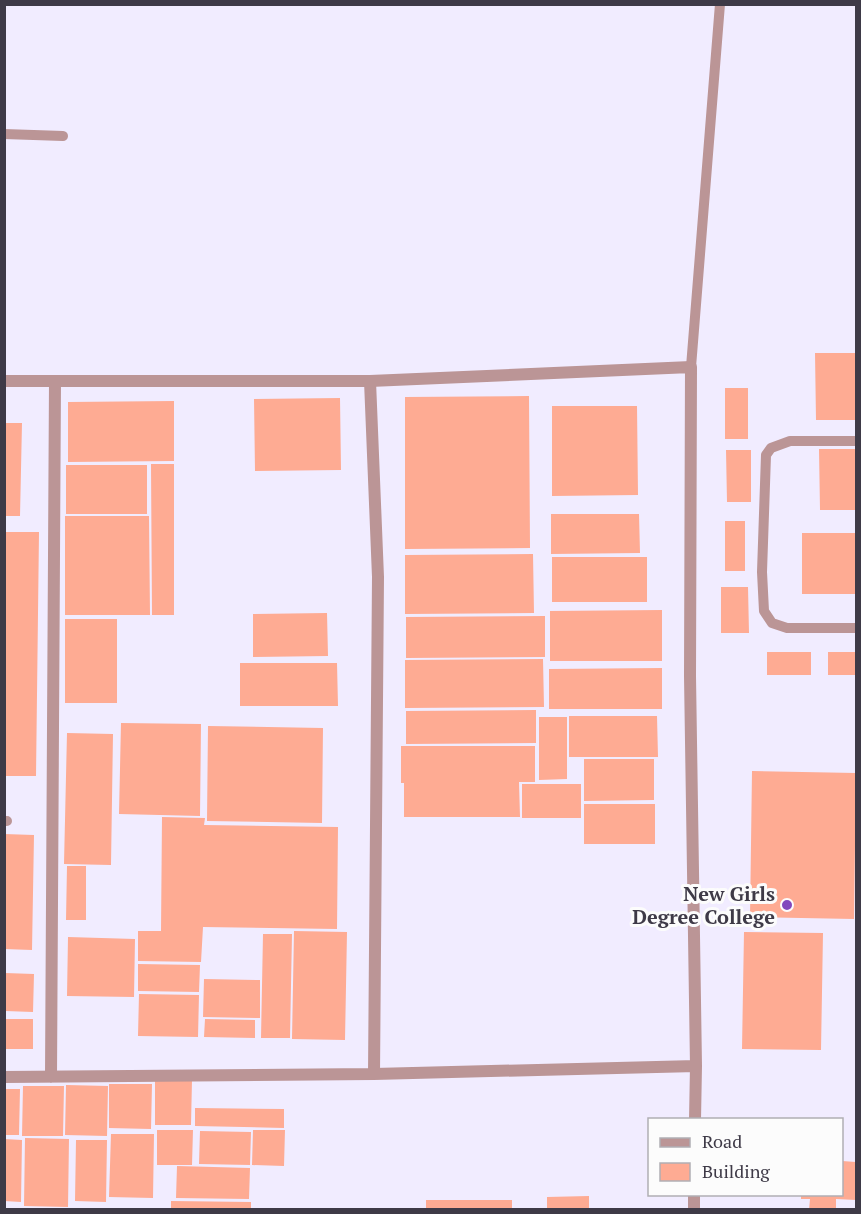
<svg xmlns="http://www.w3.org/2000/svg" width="861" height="1214" viewBox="0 0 861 1214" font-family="'PT Serif',serif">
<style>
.building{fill:#feab93}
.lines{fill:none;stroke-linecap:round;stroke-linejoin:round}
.service{stroke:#bb9596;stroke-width:10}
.minor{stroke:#bb9596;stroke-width:12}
.poi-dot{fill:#8247bd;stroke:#fcfcfc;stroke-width:2}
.labels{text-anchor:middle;stroke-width:6;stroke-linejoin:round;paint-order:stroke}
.poi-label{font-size:20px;font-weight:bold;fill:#3e3a47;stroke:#fcfcfc;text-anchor:end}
</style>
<rect width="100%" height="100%" fill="#f1ecff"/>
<path class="building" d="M815 353H856V420H816Z
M725 388H748V439H725Z
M529 396 530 548 405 549V397Z
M340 398 341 470 255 471 254 399Z
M174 401V461L68 462V402Z
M552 406H637L638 495 552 496Z
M4 423H22L20 516H4Z
M819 449H856V510H820Z
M726 450H751V502H727Z
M151 464H174V615H152Z
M66 465H147V514H66Z
M551 514H639L640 553 551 554Z
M65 516H149L150 615H65Z
M725 521H745V571H725Z
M4 532H39L36 776H4Z
M802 533H856V594H802Z
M533 554 534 613 405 614V555Z
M552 557H647V602H552Z
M721 587H748L749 633H721Z
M662 610V661H550V611Z
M327 613 328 656 253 657V614Z
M545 616V657L406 658V617Z
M65 619H117V703H65Z
M767 652H811V675H767Z
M828 652H856V675H828Z
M543 659 544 707 405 708V660Z
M240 663H337L338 706H240Z
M662 668V709H549V669Z
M536 710V743L406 744V711Z
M569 716H657L658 757H569Z
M539 717H567V779L539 780Z
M121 723 201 724 200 816 119 814Z
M208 726 323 728 322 823 207 821Z
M67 733 113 734 111 865 64 864Z
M401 746H535V782H519L520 817H404V783H401Z
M584 759H654V800L584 801Z
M752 771 856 773 854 919 750 917Z
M522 784H581V818H522Z
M584 804H655V844H584Z
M162 817 205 818 204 825 338 827 337 929 203 927 201 962 138 961V931H161Z
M4 834 34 835 32 950 4 949Z
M67 866H86V920H66Z
M294 931 347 932 345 1040 292 1039Z
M744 932 823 933 821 1050 742 1049Z
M263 934H292L290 1038H261Z
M68 937 135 939 134 997 67 996Z
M138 964 200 965 199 992 138 991Z
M5 973 34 974 33 1012 5 1011Z
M204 979 260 980V1018L203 1017Z
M139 994 199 995 198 1037 138 1036Z
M4 1019H33V1049H4Z
M205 1019 255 1020V1038L204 1037Z
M155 1079 192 1080 191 1125H155Z
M109 1084H152L151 1129 109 1128Z
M66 1085 108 1086 107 1136 65 1135Z
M23 1086H64L63 1136H22Z
M4 1089H20L19 1135H4Z
M195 1108 284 1109V1128L195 1126Z
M157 1130H193L192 1165H157Z
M253 1130H285L284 1166 252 1165Z
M200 1131 251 1132 250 1165 199 1164Z
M111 1134H154L153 1198 109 1197Z
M25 1138 69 1139 68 1207 24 1206Z
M4 1139 22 1140 21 1202 4 1201Z
M76 1140H107L106 1202 75 1201Z
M842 1161 856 1162V1200L836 1199V1210H809L810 1199H801V1194H842Z
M177 1166 250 1168 249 1199 176 1198Z
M589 1196V1210H547V1197Z
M426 1200H512V1210H426Z
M171 1201 251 1202V1210H171Z"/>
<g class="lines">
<path class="service" d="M4 134 63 136
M691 367 720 4
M856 441H790L771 448 766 455 762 572 764 611 772 623 787 628H856
M4 821H7"/>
<path class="minor" d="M4 381H370L691 367 690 676 696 1066 695 1120
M370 381 378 577 374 1074
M4 1077 374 1074 696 1066
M51 1077 55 381
M694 1194V1210"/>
</g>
<circle class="poi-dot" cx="787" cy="905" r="6"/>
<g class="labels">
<g class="poi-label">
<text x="775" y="901">New Girls<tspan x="775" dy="23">Degree College</tspan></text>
</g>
</g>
<rect width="861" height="1214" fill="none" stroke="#3e3a47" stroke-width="12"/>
<rect x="648" y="1118" width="195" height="78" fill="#fcfcfc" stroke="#b0aeb4" stroke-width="1.5"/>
<rect x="660" y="1138" width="30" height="9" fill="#bb9596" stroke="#b0aeb4" stroke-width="1.5"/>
<text x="702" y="1148" font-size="18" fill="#3e3a47">Road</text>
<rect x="660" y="1163" width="30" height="18" fill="#feab93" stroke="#b0aeb4" stroke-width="1.5"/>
<text x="702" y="1178" font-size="18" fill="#3e3a47">Building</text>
</svg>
